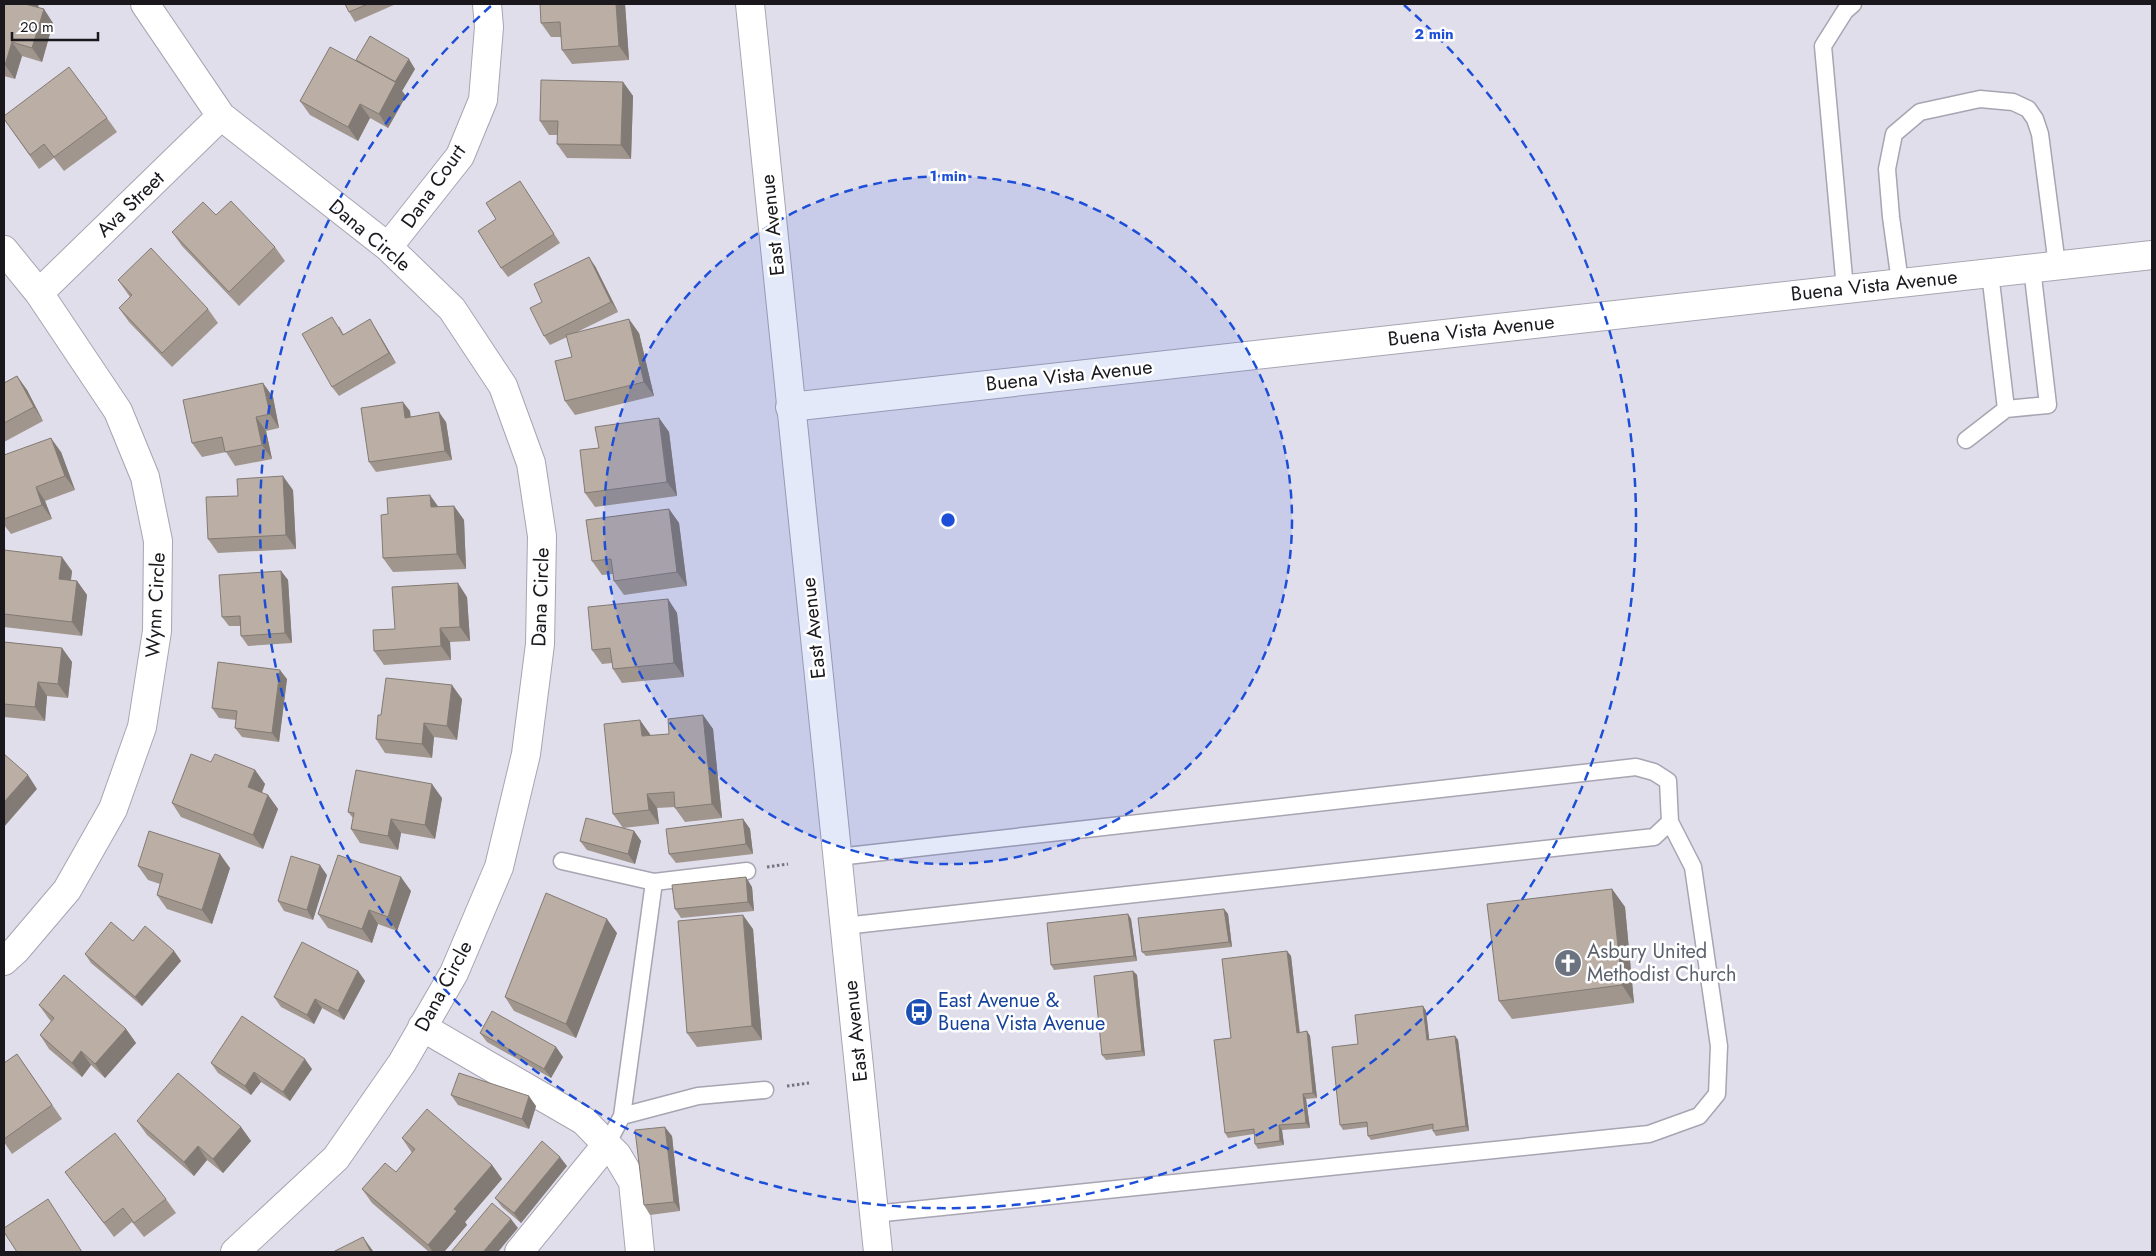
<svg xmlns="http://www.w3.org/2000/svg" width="2156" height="1256" viewBox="0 0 2156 1256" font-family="Jost,sans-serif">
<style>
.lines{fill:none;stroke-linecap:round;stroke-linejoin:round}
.service-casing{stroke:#a8a4b1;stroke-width:19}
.minor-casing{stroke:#a8a4b1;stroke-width:30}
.tertiary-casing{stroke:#a8a4b1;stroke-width:30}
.secondary-casing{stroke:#a8a4b1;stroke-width:30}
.path{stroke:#75737b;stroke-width:3;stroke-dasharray:2.5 2.5;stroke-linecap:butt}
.service{stroke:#fff;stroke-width:16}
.minor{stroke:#fff;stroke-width:28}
.tertiary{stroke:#fff;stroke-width:28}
.secondary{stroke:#fff;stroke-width:28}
.wall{fill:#a0968e}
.shaded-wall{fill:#827a74}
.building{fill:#baaea5;stroke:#827a74}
.ring{fill:none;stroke:#1d4ed8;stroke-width:2.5;stroke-dasharray:9 6}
.labels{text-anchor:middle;stroke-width:5;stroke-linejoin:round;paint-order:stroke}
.street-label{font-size:20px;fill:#1a181d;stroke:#fff}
.worship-label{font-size:20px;fill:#5b616d;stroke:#fff;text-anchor:start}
.transit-label{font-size:20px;fill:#164399;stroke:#fff;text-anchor:start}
.centre{fill:#1d4ed8;stroke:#fff;stroke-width:2.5}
.ring-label{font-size:15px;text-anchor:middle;font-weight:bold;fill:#1d4ed8;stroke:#fff;stroke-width:5;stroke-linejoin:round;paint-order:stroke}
</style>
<rect width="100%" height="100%" fill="#e1deeb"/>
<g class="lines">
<g class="service-casing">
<path id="service" d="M1990 273 2006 409
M1900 282 1891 217 1887 169 1894 134 1920 112 1980 99 2013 102 2028 109 2035 119 2040 134 2057 265
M1845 289 1823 46 1845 11 1853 4
M1966 440 2006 409 2048 405 2032 268
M838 857 1636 767 1654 772 1668 781 1670 822 1654 837 844 926
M562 861 654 882 747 871
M622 1116 698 1096 765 1090
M607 1144 622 1116 654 882
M874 1214 1649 1134 1699 1116 1717 1094 1719 1046 1693 867 1670 822"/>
</g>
<g class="minor-casing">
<path id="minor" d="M145 4 221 116 388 247 452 309 503 386 531 463 542 536 540 644 526 754 499 867 454 973 402 1063 336 1158 235 1252
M388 247 460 156 483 100 489 27 487 4
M4 250 39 293 118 411 145 477 158 541 157 631 142 727 113 809 67 890 16 950 4 961
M39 293 221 116
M422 1027 584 1121 617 1155 633 1182 640 1252
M519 1252 607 1144"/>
</g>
<g class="tertiary-casing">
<path id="tertiary" d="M790 407 2152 255"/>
</g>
<g class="secondary-casing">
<path id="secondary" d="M750 4 878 1252"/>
</g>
<path class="path" d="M767 867 788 864
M787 1086 809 1083"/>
<use href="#service" class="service"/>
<use href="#minor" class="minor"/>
<use href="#tertiary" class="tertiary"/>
<use href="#secondary" class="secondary"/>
</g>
<path class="wall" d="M4 4 38 8 53 23 42 62 22 56 15 79 4 76Z
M345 4H396L355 22 349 12Z
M625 4 629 60 572 64 562 50V37H551L541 23Z
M356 60 415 69 402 91 406 96 388 128 370 118 358 141 310 115 300 101 357 61Z
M623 82 633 96 631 159 567 158 557 144 558 135H549L540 121Z
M107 118 117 132 64 171 54 158 39 169 4 119Z
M526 190 560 243 508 277 501 268 496 219Z
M216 215 275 247 285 261 239 306 182 246 172 232Z
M595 266 618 312 577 332 639 333 654 396 575 415 565 401 572 357 567 337 550 345 544 336 542 302Z
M118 280 208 309 218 323 172 367 129 322 119 308 130 297Z
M339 326 344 335 376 329 396 363 339 396 332 387Z
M17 376 27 390 43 421 4 442V383Z
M273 397 279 428 266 431 272 459 235 466 226 452 202 457 192 443Z
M410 411V417L446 422 452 460 376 472 369 462Z
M659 418 669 432 677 496 595 507 585 493 599 448Z
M61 452 75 490 45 501 52 519 11 534 4 525V455Z
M293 490 296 549 218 553 208 539 238 496Z
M454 506 464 520 466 569 393 572 383 558 388 514 438 507Z
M669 509 679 523 687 586 624 595 614 581 613 574 602 575 592 561Z
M4 550 72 571 71 580 77 581 87 595 82 636 4 627Z
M281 571 288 580 292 643 248 646 241 636 240 626H229L222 617Z
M467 597 470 641 450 642 451 660 384 665 374 651 395 629Z
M668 599 677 613 684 677 622 683 613 669 612 663 602 664 592 650Z
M4 642 62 648 72 662 68 698 47 696 45 721 4 717Z
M287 679 279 742 242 737 235 728 236 720 219 718 212 708Z
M462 699 457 740 434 737 432 758 385 753 376 739 381 715Z
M703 715 713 729 722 818 685 822 675 808V807L657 808 659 824 623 828 613 814 650 734V736L669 734Z
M211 762 255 770 265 784 262 793 268 795 278 809 263 849 181 817 172 803Z
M442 798 435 839 401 833 398 850 360 843 351 829 353 818 348 812Z
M743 819 750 829 753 854 676 863 669 854Z
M634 831 641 841 635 864 587 850 580 841Z
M138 866 230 868 212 924 167 909 157 895 160 884 148 880Z
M327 875 313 920 284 911 278 901Z
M752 887 754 911 681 918 675 909Z
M1612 889 1625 907 1634 1003 1512 1019 1499 1001Z
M411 891 397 931 378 924 372 943 328 928 318 914Z
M1224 909 1228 914 1232 947 1146 956 1142 952Z
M1128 914 1131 919 1137 961 1054 970 1051 965Z
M753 929 762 1040 697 1047 687 1033Z
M617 933 576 1038 514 1011 505 997Z
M133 941 174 951 181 961 142 1006 91 963 85 954Z
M1287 951 1291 956 1300 1033 1307 1031 1310 1036 1317 1098 1306 1099 1310 1128 1282 1130 1284 1145 1258 1149 1255 1144 1254 1134 1228 1138 1225 1133 1231 1038Z
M358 971 365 981 344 1020 322 1008 314 1024 281 1007 274 997Z
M1133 971 1137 975 1145 1056 1106 1060 1102 1055Z
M39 1005 126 1029 136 1043 105 1078 91 1065 82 1077 49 1049 40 1035 51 1021 49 1019Z
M1423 1006 1426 1011 1429 1040 1455 1036 1458 1040 1469 1131 1436 1136 1433 1131V1129L1371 1140 1368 1136 1367 1127 1343 1130 1340 1125Z
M480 1033 556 1047 563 1057 551 1078 487 1042Z
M17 1054 62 1119 12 1154 4 1142V1063Z
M211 1063 312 1069 290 1101 261 1082 251 1095 218 1073Z
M451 1095 536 1106 529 1129 458 1105Z
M137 1121 241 1127 251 1141 223 1173 207 1160 194 1176 147 1135Z
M672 1136 680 1211 650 1215 644 1205Z
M402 1138 492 1165 502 1179 465 1222 467 1225 444 1252H429L372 1203 362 1189 396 1172 412 1153Z
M567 1166 521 1223 502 1207 495 1198Z
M65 1172 166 1199 176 1213 144 1237 132 1222 114 1237Z"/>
<path class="shaded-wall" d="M25 4H39L35 18Z
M616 4H625L629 60 619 46Z
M44 9 53 23 42 62 32 48Z
M12 42 22 56 15 79 5 65Z
M409 59 415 69 402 91 406 96 388 128 379 114 394 83Z
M623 82 633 96 631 159 621 145Z
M360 104 370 118 358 141 348 127Z
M589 257 595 266 618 312 611 302Z
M370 319 376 329 396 363 389 353Z
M629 319 639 333 654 396 644 382Z
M17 376 27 390 43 421 34 407Z
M263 383 273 397 279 428 270 414Z
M403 402 410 411 412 427 405 418Z
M439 412 446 422 452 460 445 451Z
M256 417 266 431 272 459 262 445Z
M659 418 669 432 677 496 667 482Z
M51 438 61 452 75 490 65 476Z
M283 476 293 490 296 549 286 535Z
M36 487 45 501 52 519 42 505Z
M430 495 440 509 431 507Z
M454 506 464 520 466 569 457 554Z
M669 509 679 523 687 586 677 572Z
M62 557 72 571 69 593 59 579Z
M281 571 288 580 292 643 285 633Z
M77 581 87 595 82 636 72 622Z
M458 583 467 597 470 641 460 627Z
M668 599 677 613 684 677 674 663Z
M440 628 450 642 451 660 441 646Z
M62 648 72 662 68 698 58 684Z
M280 670 287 679 279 742 272 733Z
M38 682 47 696 45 721 35 707Z
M452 685 462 699 457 740 447 726Z
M703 715 713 729 722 818 712 804Z
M640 720 650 734 652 750 642 736Z
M424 723 434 737 432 758 422 744Z
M255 770 265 784 258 801 248 787Z
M28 775 37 789 4 827V802Z
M432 784 442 798 435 839 425 825Z
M647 794 657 808 659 824 649 810Z
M268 795 278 809 263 849 253 835Z
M391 819 401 833 398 850 388 836Z
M743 819 750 829 753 854 746 844Z
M634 831 641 841 635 864 628 854Z
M220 854 230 868 212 924 202 910Z
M320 865 327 875 313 920 307 910Z
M401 877 411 891 397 931 388 917Z
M746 877 752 887 754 911 748 902Z
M1612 889 1625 907 1634 1003 1622 985Z
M1224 909 1228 914 1232 947 1229 942Z
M369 910 378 924 372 943 362 929Z
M1128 914 1131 919 1137 961 1134 956Z
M743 915 753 929 762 1040 752 1026Z
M607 919 617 933 576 1038 566 1024Z
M174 951 181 961 142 1006 135 997Z
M1287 951 1291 956 1300 1038 1297 1033Z
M358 971 365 981 344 1020 338 1011Z
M1133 971 1137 975 1145 1056 1142 1051Z
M315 999 322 1008 314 1024 307 1015Z
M1423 1006 1426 1011 1430 1045 1427 1040Z
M126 1029 136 1043 105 1078 95 1064Z
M1307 1031 1310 1036 1317 1098 1313 1093Z
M1455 1036 1458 1040 1469 1131 1466 1126Z
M556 1047 563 1057 551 1078 544 1069Z
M81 1051 91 1065 82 1077 72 1063Z
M305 1059 312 1069 290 1101 283 1092Z
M254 1072 261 1082 251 1095 245 1086Z
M1303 1094 1306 1099 1310 1128 1306 1123Z
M529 1096 536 1106 529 1129 522 1119Z
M1279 1125 1282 1130 1284 1145 1280 1141Z
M241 1127 251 1141 223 1173 213 1159Z
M665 1127 672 1136 680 1211 674 1202Z
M198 1146 207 1160 194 1176 184 1162Z
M560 1157 567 1166 521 1223 514 1213Z
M492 1165 502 1179 465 1222 467 1225 444 1252H433L428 1245 454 1209Z
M511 1219 518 1228 498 1252H483Z
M363 1237 373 1251V1252H371Z"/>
<path class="building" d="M4 4H25L44 9 32 48 12 42 5 65H4Z
M345 4H368L349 12Z
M540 4H616L619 46 562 50 560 22 541 23Z
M370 36 409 59 395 82 356 60Z
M330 47 396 82 379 114 360 104 348 127 300 101Z
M69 67 107 118 54 157 44 144 30 155 4 119V116Z
M541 80 623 82 621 145 557 144 558 121H540Z
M520 181 554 234 501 268 478 231 496 219 486 203Z
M231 201 275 247 229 292 172 232 203 202 216 215Z
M151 248 208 309 162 353 119 308 132 295 118 280Z
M589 257 611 302 544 336 530 308 542 302 534 284Z
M332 317 343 335 370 319 389 353 332 387 302 334Z
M629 319 644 382 565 401 555 361 572 357 566 335Z
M17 376 34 407 4 423V383Z
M263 383 270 414 256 417 262 445 225 452 222 437 192 443 183 400Z
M403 402 405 418 439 412 445 451 369 462 361 408Z
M659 418 667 482 585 493 580 450 599 448 595 427Z
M51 438 65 476 36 487 42 505 4 519V455Z
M283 476 286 535 208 539 206 497 238 496 237 479Z
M430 495 431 507 454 506 457 554 383 558 381 515 388 514 387 498Z
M669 509 677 572 614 581 611 559 592 561 586 520Z
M4 550 62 557 59 579 77 581 72 622 4 614Z
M281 571 285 633 241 636 240 616 222 617 219 575Z
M458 583 460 627 440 628 441 646 374 651 373 630 395 629 392 587Z
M668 599 674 663 613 669 610 648 592 650 588 607Z
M4 642 62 648 58 684 38 682 35 707 4 704Z
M218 662 280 670 272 733 235 728 237 711 212 708Z
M386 678 452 685 447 726 424 723 422 744 376 739 378 715H381Z
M703 715 712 804 675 808 674 792 647 794 649 810 613 814 604 724 640 720 642 736 669 734 668 719Z
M4 754 28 775 4 802Z
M191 754 211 762 215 754 255 770 248 787 268 795 253 835 172 803Z
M356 770 432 784 425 825 391 819 388 836 351 829 354 813 348 812Z
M586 818 634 831 628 854 580 841Z
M743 819 746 844 669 854 666 829Z
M149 831 220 854 202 910 157 895 163 874 138 866Z
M338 855 401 877 388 917 369 910 362 929 318 914Z
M291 856 320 865 307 910 278 901Z
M746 877 748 902 675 909 672 885Z
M1612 889 1622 985 1499 1001 1487 904Z
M546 893 607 919 566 1024 505 997Z
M1224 909 1229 942 1142 952 1138 918Z
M1128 914 1134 956 1051 965 1047 923Z
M743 915 752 1026 687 1033 678 921Z
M111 922 133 941 145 926 174 951 135 997 85 954Z
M302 942 358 971 338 1011 315 999 307 1015 274 997Z
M1287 951 1297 1033 1307 1031 1313 1093 1303 1094 1306 1123 1279 1125 1280 1141 1255 1144 1254 1129 1225 1133 1214 1040 1231 1038 1222 959Z
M1133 971 1142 1051 1102 1055 1094 976Z
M64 975 126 1029 95 1064 81 1051 72 1063 40 1035 54 1018 39 1005Z
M1423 1006 1427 1040 1455 1036 1466 1126 1433 1131V1124L1368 1136 1367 1122 1340 1125 1332 1047 1358 1044 1355 1015Z
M492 1011 556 1047 544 1069 480 1033Z
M242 1016 305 1059 283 1092 254 1072 245 1086 211 1063Z
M17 1054 52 1105 4 1139V1063Z
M178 1073 241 1127 213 1159 198 1146 184 1162 137 1121Z
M459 1073 529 1096 522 1119 451 1095Z
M427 1109 492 1165 454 1209 457 1211 428 1245 362 1189 385 1163 396 1172 415 1149 402 1138Z
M665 1127 674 1202 644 1205 635 1130Z
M115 1133 166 1199 134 1223 123 1208 104 1223 65 1172Z
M542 1141 560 1157 514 1213 495 1198Z
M48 1199 82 1252H17L4 1232V1228Z
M492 1203 511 1219 483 1252H451Z
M363 1237 371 1252H333Z"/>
<circle cx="948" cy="520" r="344" fill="#1d4ed8" fill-opacity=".12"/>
<g class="ring">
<circle cx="948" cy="520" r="344"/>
<path d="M1404 5A688 688 0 1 1 492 5"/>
</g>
<defs>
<g id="church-disc" transform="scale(1.4375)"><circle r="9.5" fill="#6b7280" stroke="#fff"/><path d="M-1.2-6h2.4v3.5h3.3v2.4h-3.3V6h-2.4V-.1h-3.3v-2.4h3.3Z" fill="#fff"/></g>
<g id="bus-disc" transform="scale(1.4375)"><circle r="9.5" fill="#1a4fb4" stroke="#fff"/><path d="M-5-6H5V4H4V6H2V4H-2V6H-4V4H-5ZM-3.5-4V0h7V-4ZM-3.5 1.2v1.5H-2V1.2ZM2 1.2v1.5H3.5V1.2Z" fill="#fff"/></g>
</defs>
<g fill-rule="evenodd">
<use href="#church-disc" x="1568" y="963"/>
<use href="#bus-disc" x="919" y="1012"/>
</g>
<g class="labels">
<g class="street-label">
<text transform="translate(433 186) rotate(-55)" y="7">Dana Court</text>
<text transform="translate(130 204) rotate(-44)" y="7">Ava Street</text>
<text transform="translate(772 225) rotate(-96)" y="7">East Avenue</text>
<text transform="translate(370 235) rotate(40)" y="7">Dana Circle</text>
<text transform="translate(1874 285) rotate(-6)" y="7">Buena Vista Avenue</text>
<text transform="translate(1471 330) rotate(-6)" y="7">Buena Vista Avenue</text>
<text transform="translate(1069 375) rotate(-6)" y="7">Buena Vista Avenue</text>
<text transform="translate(540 597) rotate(-88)" y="7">Dana Circle</text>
<text transform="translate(155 605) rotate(-87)" y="7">Wynn Circle</text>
<text transform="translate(813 628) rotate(-96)" y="7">East Avenue</text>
<text transform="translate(443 986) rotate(-62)" y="7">Dana Circle</text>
<text transform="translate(855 1031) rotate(-96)" y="7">East Avenue</text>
</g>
<g class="worship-label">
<text x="1587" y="958">Asbury United<tspan x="1587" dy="23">Methodist Church</tspan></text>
</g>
<g class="transit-label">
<text x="938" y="1007">East Avenue &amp;<tspan x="938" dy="23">Buena Vista Avenue</tspan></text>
</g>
</g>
<circle cx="948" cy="520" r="8" class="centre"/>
<g class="ring-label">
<text x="1434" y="39">2 min</text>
<text x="948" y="181">1 min</text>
</g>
<rect width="2156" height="1256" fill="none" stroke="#1a181d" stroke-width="10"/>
<path d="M12 32v8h86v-8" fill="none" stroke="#1a181d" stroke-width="2.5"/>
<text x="20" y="32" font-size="15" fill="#1a181d" stroke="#ffffff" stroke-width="4" paint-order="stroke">20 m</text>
</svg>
